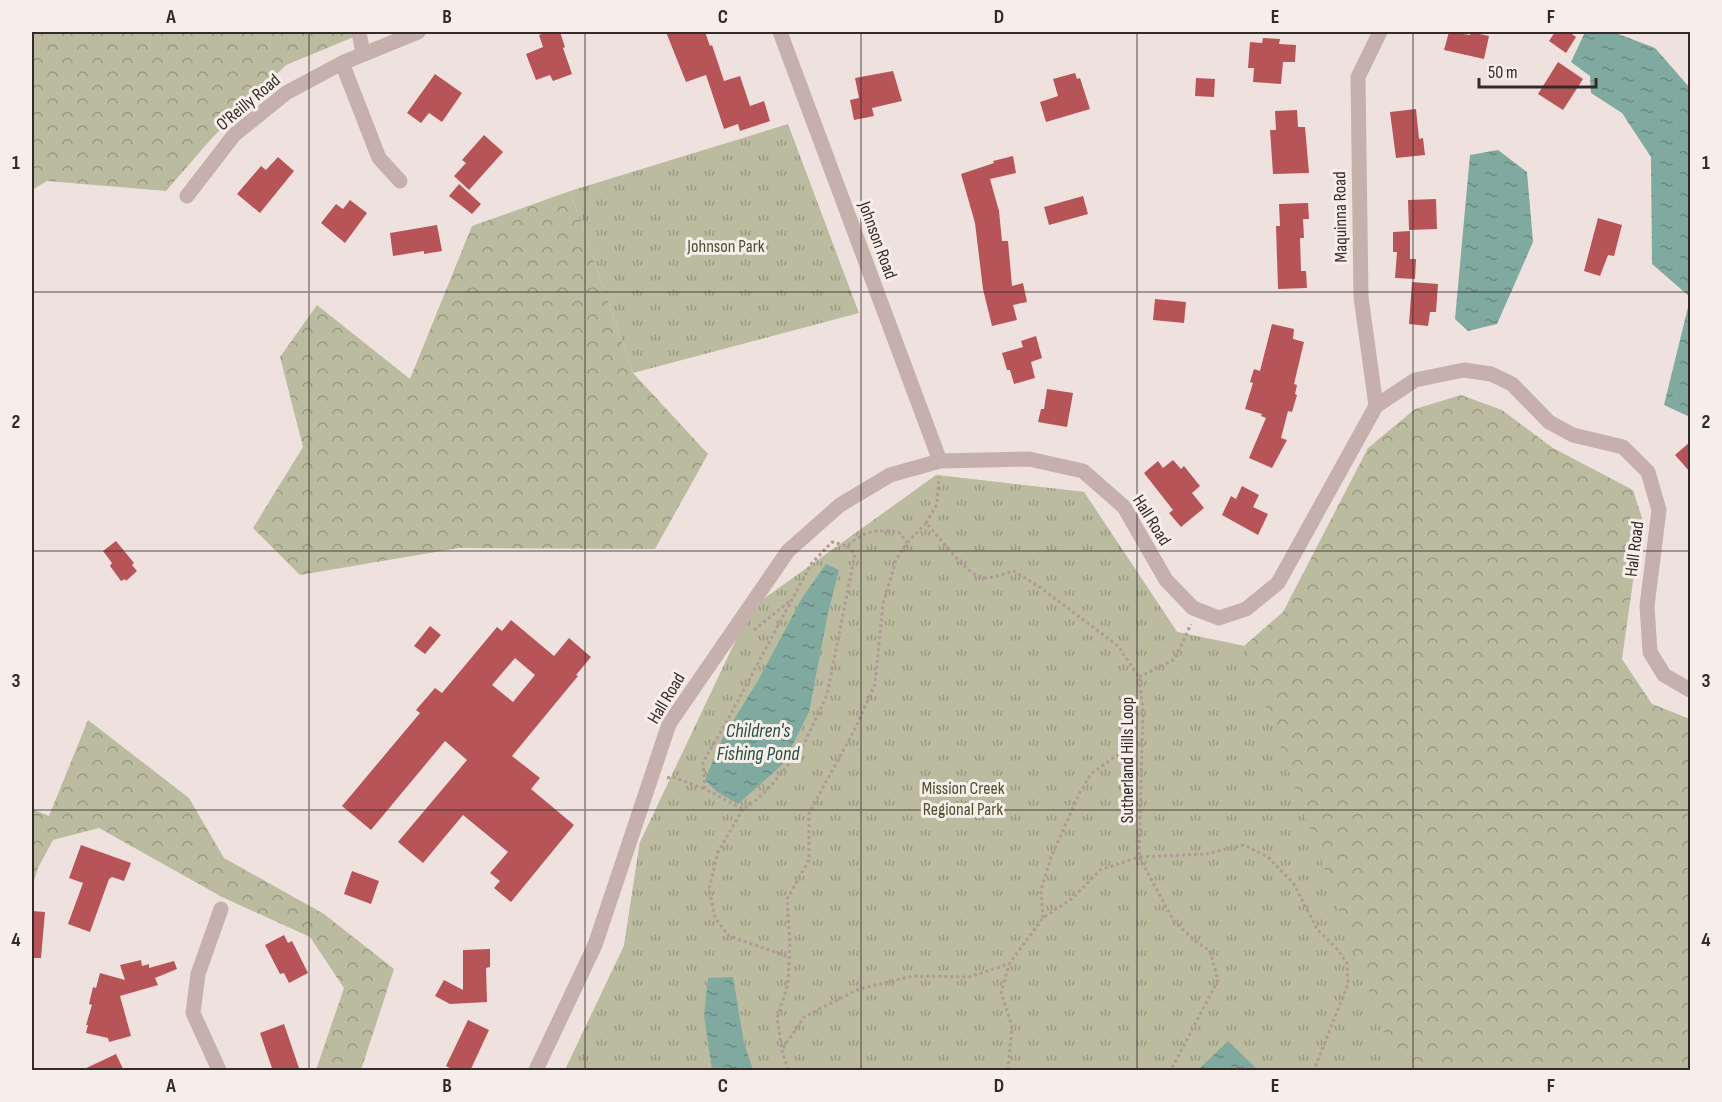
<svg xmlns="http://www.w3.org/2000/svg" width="1722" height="1102" viewBox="0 0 1722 1102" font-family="'Sofia Sans Condensed',sans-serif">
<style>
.forest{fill:url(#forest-crowns)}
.park{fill:url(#park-tufts)}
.water{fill:url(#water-ripples)}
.building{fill:#b75458;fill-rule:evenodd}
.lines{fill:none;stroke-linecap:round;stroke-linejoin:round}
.path{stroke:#b19a95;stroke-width:3;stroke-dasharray:3 3;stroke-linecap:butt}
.minor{stroke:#c6b0ab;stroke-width:15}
.grid{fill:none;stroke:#342a29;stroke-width:1.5;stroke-opacity:0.55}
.labels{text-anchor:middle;stroke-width:6;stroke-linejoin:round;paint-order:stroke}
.street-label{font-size:18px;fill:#342a29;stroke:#f7ede9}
.park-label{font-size:18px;fill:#4d5030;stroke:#f7ede9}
.water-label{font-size:20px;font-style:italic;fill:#245147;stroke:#f7ede9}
.neatline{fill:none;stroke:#342a29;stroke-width:2}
.grid-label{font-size:20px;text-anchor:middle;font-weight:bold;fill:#342a29}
</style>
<defs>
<pattern id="forest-crowns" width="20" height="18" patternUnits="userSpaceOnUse" patternTransform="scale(1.5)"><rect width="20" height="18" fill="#bbbc9f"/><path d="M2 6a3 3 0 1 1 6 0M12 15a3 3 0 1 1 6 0" fill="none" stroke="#999982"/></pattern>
<pattern id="park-tufts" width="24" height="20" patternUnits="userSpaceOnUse" patternTransform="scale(1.5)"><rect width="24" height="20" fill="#bbbc9f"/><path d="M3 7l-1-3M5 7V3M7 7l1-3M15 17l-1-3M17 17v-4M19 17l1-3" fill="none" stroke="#999982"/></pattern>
<pattern id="water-ripples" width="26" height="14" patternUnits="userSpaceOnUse" patternTransform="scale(1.5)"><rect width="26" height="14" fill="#80a99f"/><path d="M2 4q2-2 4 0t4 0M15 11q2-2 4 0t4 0" fill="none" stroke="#6a8a82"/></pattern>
</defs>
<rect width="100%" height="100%" fill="#efe2de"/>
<path class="forest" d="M32 32H366L286 65 212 138 166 191 47 181 32 190Z
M570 191 633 373 708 454 655 549 459 548 300 575 253 528 303 447 280 357 317 305 410 379 472 226Z
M1461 395 1502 410 1553 448 1633 490 1642 518 1622 659 1652 704 1690 719V1070H565L624 946 640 842 936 475 1084 492 1177 632 1244 646 1283 612 1368 448 1415 409Z
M88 720 189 798 224 858 324 914 394 969 361 1070H316L344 988 310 937 222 897 99 828 53 840 38 868 32 887V809L49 816Z"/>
<path class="park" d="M788 124 859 313 633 373 570 191Z
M936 475 1084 492 1177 632 1244 646 1397 1070H565L624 946 640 842 751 608Z"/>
<path class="water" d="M1585 32H1613L1655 48 1690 88V297L1652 264 1651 157 1622 113 1591 93 1590 76 1571 62Z
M1498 150 1527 172 1533 242 1497 324 1468 331 1455 319 1470 155Z
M1690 299V417L1664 405Z
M826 564 839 570 828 613 809 712 783 764 738 804 717 792 705 780 723 737 759 679 802 598Z
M733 977 744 1043 753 1070H712L704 1016 708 978Z
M1228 1041 1258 1070H1198Z"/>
<path class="building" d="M549 32H560L565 47 563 48 572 74 553 81 550 75 536 80 526 54 543 47 539 35Z
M666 32H705L710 46 712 45 724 81 740 76 750 106 764 101 770 121 740 131 738 124 724 129 706 75 686 82Z
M1449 32 1470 35V32L1489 36 1484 59 1444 50Z
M1555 32H1569L1576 37 1566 53 1549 41Z
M1263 38 1280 39 1279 44 1296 45 1295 62H1283L1281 84 1253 82 1254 68H1248L1250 42 1262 43Z
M1558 62 1583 79 1563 110 1538 94Z
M893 71 902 101 872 108 874 116 854 120 850 100 859 98 855 78Z
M1075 73 1077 79 1080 78 1090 109 1046 122 1040 102 1058 96 1053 79Z
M435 74 462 93 442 122 429 113 421 123 407 113Z
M1196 78 1215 79 1214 97 1195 96Z
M1416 109 1419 139 1423 138 1425 155 1396 158 1390 112Z
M1297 110 1298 127H1305L1309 173 1273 174 1270 130H1276L1275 111Z
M484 135 503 152 469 190 454 176 466 163 462 160Z
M1013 156 1016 173 990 179 999 211 1002 241H1008L1012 286 1023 283 1027 302 1013 305 1017 320 992 326 983 289 975 223 961 174 994 163 993 161Z
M278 157 294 171 260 213 237 194 261 166 266 170Z
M459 184 481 204 472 214 449 196Z
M1083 196 1088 214 1049 225 1044 207Z
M1436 199 1437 229 1409 230 1408 200Z
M350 200 367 213 345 243 321 223 336 204 343 209Z
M1308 203 1309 219H1303L1304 238H1300L1301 271H1306L1307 288 1278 289 1276 226H1280L1279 204Z
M1598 218 1622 225 1614 256 1608 255 1600 276 1584 271Z
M437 225 442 251 424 254V251L393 256 390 233Z
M1410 231V259H1416L1415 279 1395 278 1397 252H1393V232Z
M1412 282 1438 284 1436 312H1430L1428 326 1409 324Z
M1155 299 1186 302 1184 323 1153 320Z
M1272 324 1294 329 1293 339 1304 342 1294 384 1297 385 1295 394 1297 395 1292 412 1288 411 1281 438 1287 440 1272 468 1249 458 1266 418 1261 416 1262 414 1245 409 1253 383 1250 382 1254 369 1260 371Z
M1036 336 1042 358 1031 362 1035 378 1014 384 1010 370H1007L1002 353 1023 347 1021 341Z
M1047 389 1073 393 1067 427 1038 422 1041 409H1044Z
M1690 442V472L1675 455Z
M1173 460 1181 469 1184 466 1200 486 1192 493 1204 508 1181 527 1169 513 1173 510 1144 473 1158 461 1163 468Z
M1242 486 1259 495 1253 507 1268 514 1258 535 1222 515 1231 496 1236 499Z
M116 541 134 563 132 565 137 571 126 581 125 579 121 581 110 566 112 563 103 551Z
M511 620 554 656 569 638 591 657 576 675 578 676 512 756 540 778 531 789 574 825 511 902 494 888 500 881 490 873 508 852 463 815 423 863 398 842 467 760 445 741 371 830 342 806 420 713 416 710 435 688 442 693 497 627 502 631ZM515 658 535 675 513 702 492 685Z
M430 626 441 635 425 654 414 646Z
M81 845 131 863 124 881 112 877 109 879 90 932 68 924 83 883 69 878Z
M352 871 379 881 371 904 344 894Z
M32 911 45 912 41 958H32Z
M284 935 288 943 292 941 308 973 289 983 284 973 280 974 265 945Z
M490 949V967L486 968 487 1002 450 1004 435 996 444 980 463 990V950Z
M141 960 142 966 149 964V968L174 961 177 969 155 978 158 985 120 996 131 1036 109 1042 108 1038 86 1033 88 1025H86L92 1005 89 1004 93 987 96 988 100 973 125 980 120 965Z
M468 1020 489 1030 470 1071H455L446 1066Z
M284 1024 300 1071H273L260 1033Z
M116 1054 124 1071H80Z"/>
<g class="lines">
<path class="path" d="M926 523 937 504 939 477
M847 546 855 554 827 695 803 746 771 786 754 802 743 809 705 789 703 762 726 723 811 564 832 542 847 546C866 530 875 529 899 532L907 543
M754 630 791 600
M1139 677 1175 659 1191 624
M667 778 673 777 705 789
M743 809 718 852 709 889 715 918 729 936 789 957
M1043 918 1041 890 1051 857 1080 792 1091 774 1113 758 1142 743
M783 1048 804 1017 859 989 913 976 969 977 1009 964 1043 918 1073 898 1100 870 1139 857 1174 921 1194 940 1210 951 1218 980 1171 1070
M788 1070 782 1050 777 1018 788 984 790 943 787 899 809 860V813L856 727 875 684 883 604 896 560 907 543 926 523C940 537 967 577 985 578 994 578 1005 573 1014 571L1041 588 1118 646 1139 677 1143 710 1139 857 1205 854 1244 845 1268 857 1294 884 1317 929 1337 949 1347 963 1348 984 1314 1070
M1008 1070 1012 1026 1001 993 1009 964"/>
<path class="minor" d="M359 32 363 54
M780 32 940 461
M342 63 379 158 400 181
M187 196 234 135 286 93 342 63 418 32
M1376 406 1361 297 1358 77 1380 32
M219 1070 193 1013 198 974 221 909
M536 1070 595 945 669 724 788 551 840 505 890 475 940 461 1029 459 1083 471 1124 507 1166 580 1193 608 1219 618 1246 609 1278 583 1376 406 1415 380 1464 370 1491 374 1512 384 1549 422 1573 435 1623 447 1648 472 1659 510 1647 606 1650 652 1664 675 1690 690"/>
</g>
<path class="grid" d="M309 32V1070M585 32V1070M861 32V1070M1137 32V1070M1413 32V1070M32 292H1690M32 551H1690M32 810H1690"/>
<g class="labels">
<g class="street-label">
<text transform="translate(248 102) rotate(-40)" y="6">O'Reilly Road</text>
<text transform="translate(1340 217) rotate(-91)" y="6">Maquinna Road</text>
<text transform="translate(878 240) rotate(70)" y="6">Johnson Road</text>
<text transform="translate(1152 520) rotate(58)" y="6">Hall Road</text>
<text transform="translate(1634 549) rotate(-83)" y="6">Hall Road</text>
<text transform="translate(666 698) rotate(-59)" y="6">Hall Road</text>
<text transform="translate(1127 760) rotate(-90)" y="6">Sutherland Hills Loop</text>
</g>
<g class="park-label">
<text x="726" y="252">Johnson Park</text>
<text x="963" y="794">Mission Creek<tspan x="963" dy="21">Regional Park</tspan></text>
</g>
<g class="water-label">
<text x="758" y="737">Children's<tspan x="758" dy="23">Fishing Pond</tspan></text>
</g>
</g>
<rect width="1722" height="1102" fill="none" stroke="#f7ede9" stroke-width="66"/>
<path d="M1479 78v9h117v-9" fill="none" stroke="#342a29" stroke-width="3"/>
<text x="1488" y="78" font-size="18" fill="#342a29" stroke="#f7ede9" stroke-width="4.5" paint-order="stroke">50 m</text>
<rect x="33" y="33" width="1656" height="1036" class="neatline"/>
<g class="grid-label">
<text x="171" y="23">A</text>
<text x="447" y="23">B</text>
<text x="723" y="23">C</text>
<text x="999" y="23">D</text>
<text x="1275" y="23">E</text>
<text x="1551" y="23">F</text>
<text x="16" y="169">1</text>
<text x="1706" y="169">1</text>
<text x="16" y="428">2</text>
<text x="1706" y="428">2</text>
<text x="16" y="687">3</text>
<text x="1706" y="687">3</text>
<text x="16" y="946">4</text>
<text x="1706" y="946">4</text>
<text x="171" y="1092">A</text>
<text x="447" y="1092">B</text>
<text x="723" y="1092">C</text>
<text x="999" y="1092">D</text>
<text x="1275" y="1092">E</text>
<text x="1551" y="1092">F</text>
</g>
</svg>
